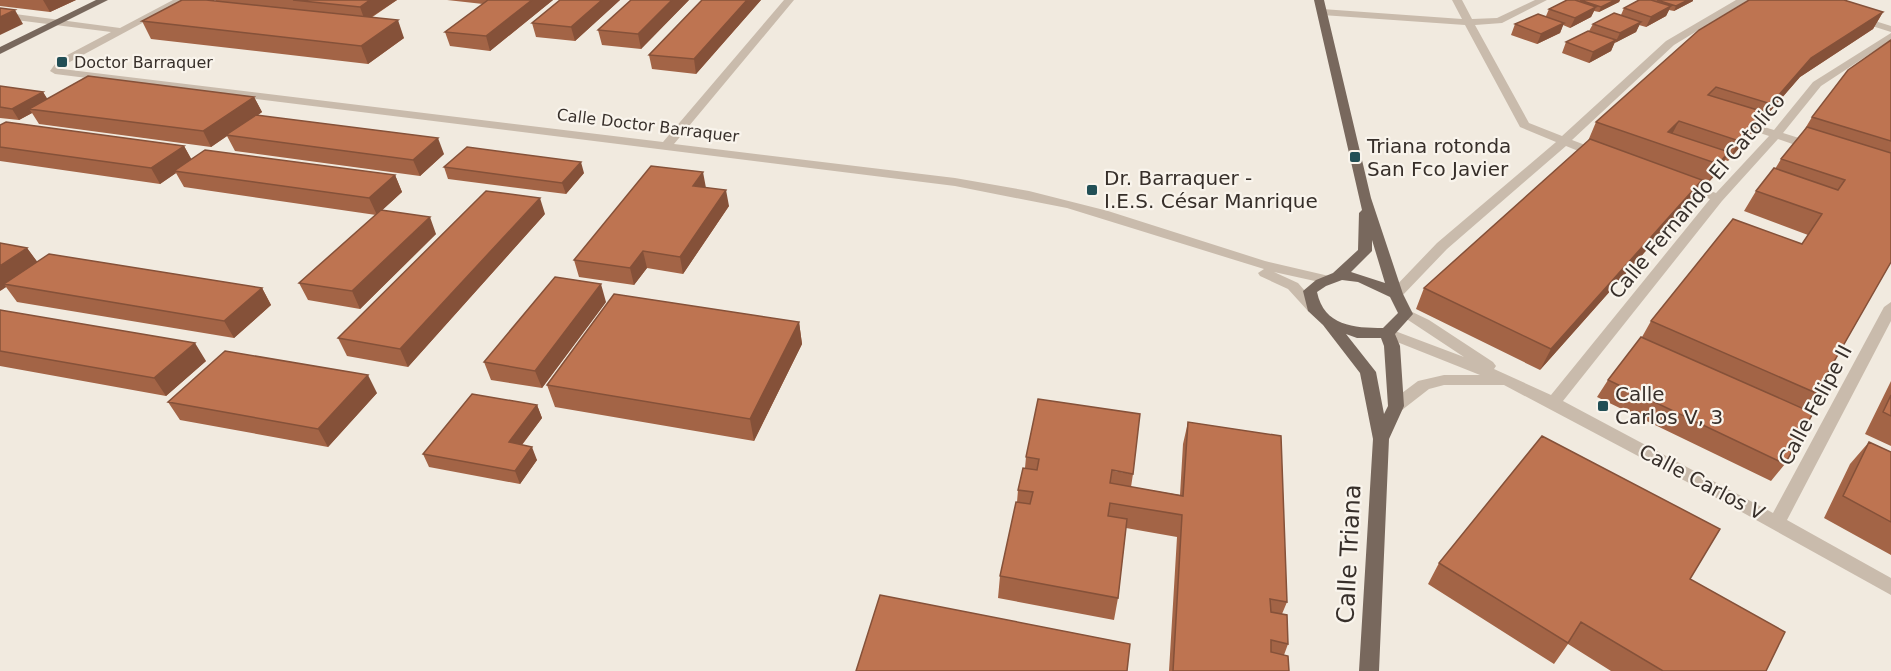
<svg xmlns="http://www.w3.org/2000/svg" width="1891" height="671" viewBox="0 0 1891 671" font-family="'DejaVu Sans',sans-serif">
<style>
.lines{fill:none;stroke-linecap:round;stroke-linejoin:round}
.minor{fill:#c9bbac;fill-rule:evenodd}
.major{fill:#78685d;fill-rule:evenodd}
.wall{fill:#a36446}
.shaded-wall{fill:#855139}
.building{fill:#be7451;stroke:#855139;stroke-width:1.5}
.poi-dot{fill:#224f56;stroke:#f9f4ec;stroke-width:2}
.labels{text-anchor:middle;stroke-width:4.5;stroke-linejoin:round;paint-order:stroke}
.far-poi-label{font-size:16px;fill:#372f2a;stroke:#f9f4ec;text-anchor:start}
.far-street-label{font-size:16px;fill:#372f2a;stroke:#f9f4ec}
.poi-label{font-size:20px;fill:#372f2a;stroke:#f9f4ec;text-anchor:start}
.street-label{font-size:20px;fill:#372f2a;stroke:#f9f4ec}
.near-street-label{font-size:24px;fill:#372f2a;stroke:#f9f4ec}
</style>
<rect width="100%" height="100%" fill="#f1eadf"/>
<g class="lines">
<path class="minor" d="M173 0H185L66 64 62 69 663 142 784 0H794L674 144 955 178 1029 191 1108 211 1265 261 1329 276 1331 279 1324 283 1274 272 1298 283 1320 308 1313 313 1308 311 1288 289 1260 276 1258 273 1264 269 1067 208 955 186 55 74 50 71 58 60 111 32 0 18V12L120 28Z
M1452 0H1462L1472 19 1497 18 1535 0H1547L1502 23 1475 25 1529 123 1562 136 1666 41 1736 0H1748L1674 45 1572 140 1601 151V157H1593L1566 146 1447 249 1401 297H1391L1389 294 1391 291 1437 243 1556 142 1520 127 1465 25 1322 15 1317 12 1322 9 1462 19Z
M1856 15 1891 26V32L1853 20V16Z
M1891 33V40L1821 86 1783 133 1818 144V150H1810L1778 139 1722 201 1563 401 1773 513 1884 307 1891 302V321L1787 520 1891 578V595L1704 491 1504 385H1444L1429 389 1402 410H1390L1388 406 1390 402 1418 381 1444 375H1480L1382 336 1380 333 1382 330 1387 328 1464 357 1399 314 1406 309 1429 320 1493 362 1496 366 1494 369 1551 395 1710 199 1675 187V181H1683L1716 193 1769 136 1733 124V120H1741L1774 130 1813 82Z"/>
<path class="major" d="M96 0H108L0 54V47Z
M1314 0H1324L1371 198 1403 294 1413 314 1395 334 1400 346 1404 406 1389 439 1379 671H1359L1373 439 1360 373 1323 325 1308 311 1303 291 1316 280 1333 273 1358 250 1359 213 1362 210ZM1372 240 1385 283 1351 272 1372 251ZM1342 280 1358 282 1390 297 1398 313 1383 328C1354 328 1324 326 1317 292L1326 286ZM1346 334 1357 338H1381L1384 346 1388 406 1384 414 1376 372Z"/>
</g>
<path class="wall" d="M0 0H76L50 12 0 6Z
M215 0H397L371 18 404 38 368 64 151 39 142 21 216 1Z
M447 0H553L490 51 450 46 445 32 483 4Z
M560 0H620L575 41 536 37 532 23Z
M631 0H689L641 49 602 45 598 30Z
M702 0H761L696 74 652 69 649 55Z
M1567 0H1620L1619 2 1599 12 1594 11 1591 17 1570 28 1563 25 1560 33 1537 44 1511 35 1515 24 1546 16 1549 9Z
M1639 0H1693V1L1674 11 1669 10 1666 16 1646 27 1639 25 1636 32 1614 43 1611 51 1589 63 1562 53 1566 42 1589 31 1593 24 1621 15 1624 8Z
M1883 12 1873 29 1800 77 1760 123H1758L1753 132 1728 161 1725 160 1718 172 1707 184 1701 182 1691 200 1540 370 1416 309 1424 288 1588 141 1596 122Z
M1891 40V262L1816 393 1804 409 1785 464 1771 481 1597 397 1608 380 1642 337 1651 321 1802 244 1808 235 1744 211 1756 191 1775 169 1781 159 1803 132 1812 117Z
M0 86 43 92 47 99 254 97 262 112 258 115 444 154 420 176 235 151 227 136 211 147 39 124 32 113 19 120 0 118Z
M0 125 184 146 191 159 395 175 402 192 382 210 436 234 360 309 308 300 299 283 376 215 184 187 176 173 160 184 0 161Z
M444 167 584 173 566 194 448 179Z
M706 187 729 206 683 274 647 268 634 285 579 277 574 260Z
M545 214 408 367 347 356 338 338Z
M27 248 37 262 262 288 271 305 234 338 17 302 6 287 0 291Z
M606 302 542 388 491 380 484 362Z
M0 310 206 361 166 396 0 366Z
M799 322 802 344 754 441 555 407 547 385Z
M1891 381V446L1865 434Z
M377 393 328 447 180 420 168 402Z
M537 405 542 418 522 445 537 460 520 484 429 467 423 454Z
M1188 422 1287 602 1282 614 1288 644 1284 655 1289 671H1169L1177 537 1126 528 1118 598 1114 620 998 598 1000 576 1017 502 1018 490 1025 468 1026 457 1133 474 1131 487 1180 495 1183 444Z
M1869 442 1891 452V555L1824 518 1850 464Z
M1439 563 1690 579 1766 671H1611L1568 644 1554 664 1428 584Z"/>
<path class="shaded-wall" d="M43 0H76L50 12Z
M370 0H397L365 21 360 7Z
M532 0H553L490 51 486 36Z
M602 0H620L575 41 571 27Z
M672 0H689L641 49 638 34Z
M747 0H761L696 74 694 59Z
M1615 0H1620L1619 2 1599 12 1601 7Z
M1688 0H1693V1L1674 11 1676 6Z
M1671 6 1666 16 1646 27 1651 17Z
M1596 7 1591 17 1570 28 1575 18Z
M15 10 23 24 0 35V17Z
M1883 12 1873 29 1800 77 1760 123 1771 104 1811 58Z
M398 20 404 38 368 64 361 46Z
M1641 22 1636 32 1615 43 1620 33Z
M1564 23 1560 33 1537 44 1541 34Z
M1616 40 1611 51 1589 63 1593 52Z
M43 92 50 103 29 109 32 113 19 120 12 109Z
M254 97 262 112 228 136 226 135 227 136 211 147 203 131Z
M1764 112 1753 132 1728 161 1739 141Z
M1679 121 1669 140 1668 132Z
M438 138 444 154 420 176 413 160Z
M184 146 193 162 174 171 176 173 160 184 151 168Z
M1729 152 1718 172 1707 184 1718 164Z
M581 162 584 173 566 194 562 183Z
M703 172 706 188 693 186Z
M395 175 402 192 377 215 369 198Z
M1702 180 1691 200 1540 370 1551 349Z
M726 190 729 206 683 274 680 257Z
M540 198 545 214 408 367 400 349Z
M430 217 436 234 360 309 352 291Z
M27 248 39 264 4 284 6 287 0 291V266Z
M643 251 647 268 634 285 630 268Z
M601 284 606 302 542 388 535 371Z
M262 288 271 305 234 338 224 321Z
M799 322 802 344 754 441 750 419Z
M195 343 206 361 166 396 154 378Z
M368 375 377 393 328 447 318 429Z
M537 405 542 418 514 455 509 442Z
M532 447 537 460 520 484 515 471Z"/>
<path class="building" d="M182 0H206L398 20 361 46 142 21Z
M293 0H370L360 7Z
M488 0H532L486 36 445 32Z
M560 0H602L571 27 532 23Z
M631 0H672L638 34 598 30Z
M702 0H747L694 59 649 55Z
M1567 0H1575L1596 7 1575 18 1549 9Z
M1580 0H1615L1601 7Z
M1639 0H1651L1671 6 1651 17 1624 8Z
M1657 0H1688L1676 6Z
M1749 0H1844L1883 12 1811 58 1771 104 1716 87 1708 95 1764 112 1739 141 1679 121 1668 132 1729 152 1718 164 1596 122 1699 30Z
M0 8 15 10 0 17Z
M1614 13 1641 22 1620 33 1593 24Z
M1538 14 1564 23 1541 34 1515 24Z
M1588 31 1616 40 1593 52 1566 42Z
M1891 40V141L1812 117 1848 70Z
M88 76 254 97 203 131 29 109Z
M0 86 43 92 12 109 0 107Z
M256 115 438 138 413 160 226 135Z
M6 122 184 146 151 168 0 147V125Z
M1807 127 1891 153V262L1816 393 1651 321 1733 219 1802 244 1822 214 1756 191 1774 168 1838 190 1845 180 1781 159Z
M1590 139 1702 180 1551 349 1424 288Z
M467 147 581 162 562 183 444 167Z
M205 150 395 175 369 198 174 171Z
M651 166 703 172 693 186 726 190 680 257 643 251 630 268 574 260Z
M486 191 540 198 400 349 338 338Z
M381 210 430 217 352 291 299 283Z
M0 243 27 248 0 266Z
M49 254 262 288 224 321 4 284Z
M555 277 601 284 535 371 484 362Z
M614 294 799 322 750 419 547 385Z
M0 310 195 343 154 378 0 351Z
M1641 337 1813 413 1785 464 1608 380Z
M225 351 368 375 318 429 168 402Z
M472 394 537 405 509 442 532 447 515 471 423 454Z
M1891 395V416L1883 412Z
M1038 399 1140 414 1133 474 1112 470 1110 483 1183 496 1188 422 1281 436 1287 602 1270 599 1271 612 1287 615 1288 644 1271 640V652L1288 656 1289 671H1173L1182 515 1110 503 1108 516 1127 519 1118 598 1000 576 1016 502 1030 504 1033 492 1018 490 1023 468 1037 470 1039 459 1026 457Z
M1542 436 1720 529 1690 579 1785 632 1766 671H1663L1581 622 1568 643 1439 563Z
M1869 442 1891 452V522L1843 496Z
M880 595 1130 644 1127 671H856Z"/>
<g class="poi-dot">
<rect x="56" y="56" width="12" height="12" rx="3"/>
<rect x="1349" y="151" width="12" height="12" rx="3"/>
<rect x="1086" y="184" width="12" height="12" rx="3"/>
<rect x="1597" y="400" width="12" height="12" rx="3"/>
</g>
<g class="labels">
<g class="far-poi-label">
<text x="74" y="68">Doctor Barraquer</text>
</g>
<g class="far-street-label">
<text transform="translate(648 125) rotate(7)" y="6">Calle Doctor Barraquer</text>
</g>
<g class="poi-label">
<text x="1367" y="153">Triana rotonda<tspan x="1367" dy="23">San Fco Javier</tspan></text>
<text x="1104" y="185">Dr. Barraquer -<tspan x="1104" dy="23">I.E.S. César Manrique</tspan></text>
<text x="1615" y="401">Calle<tspan x="1615" dy="23">Carlos V, 3</tspan></text>
</g>
<g class="street-label">
<text transform="translate(1697 196) rotate(-50)" y="7">Calle Fernando El Catolico</text>
<text transform="translate(1815 405) rotate(-62)" y="7">Calle Felipe II</text>
<text transform="translate(1702 482) rotate(28)" y="7">Calle Carlos V</text>
</g>
<g class="near-street-label">
<text transform="translate(1349 554) rotate(-87)" y="8">Calle Triana</text>
</g>
</g>
</svg>
